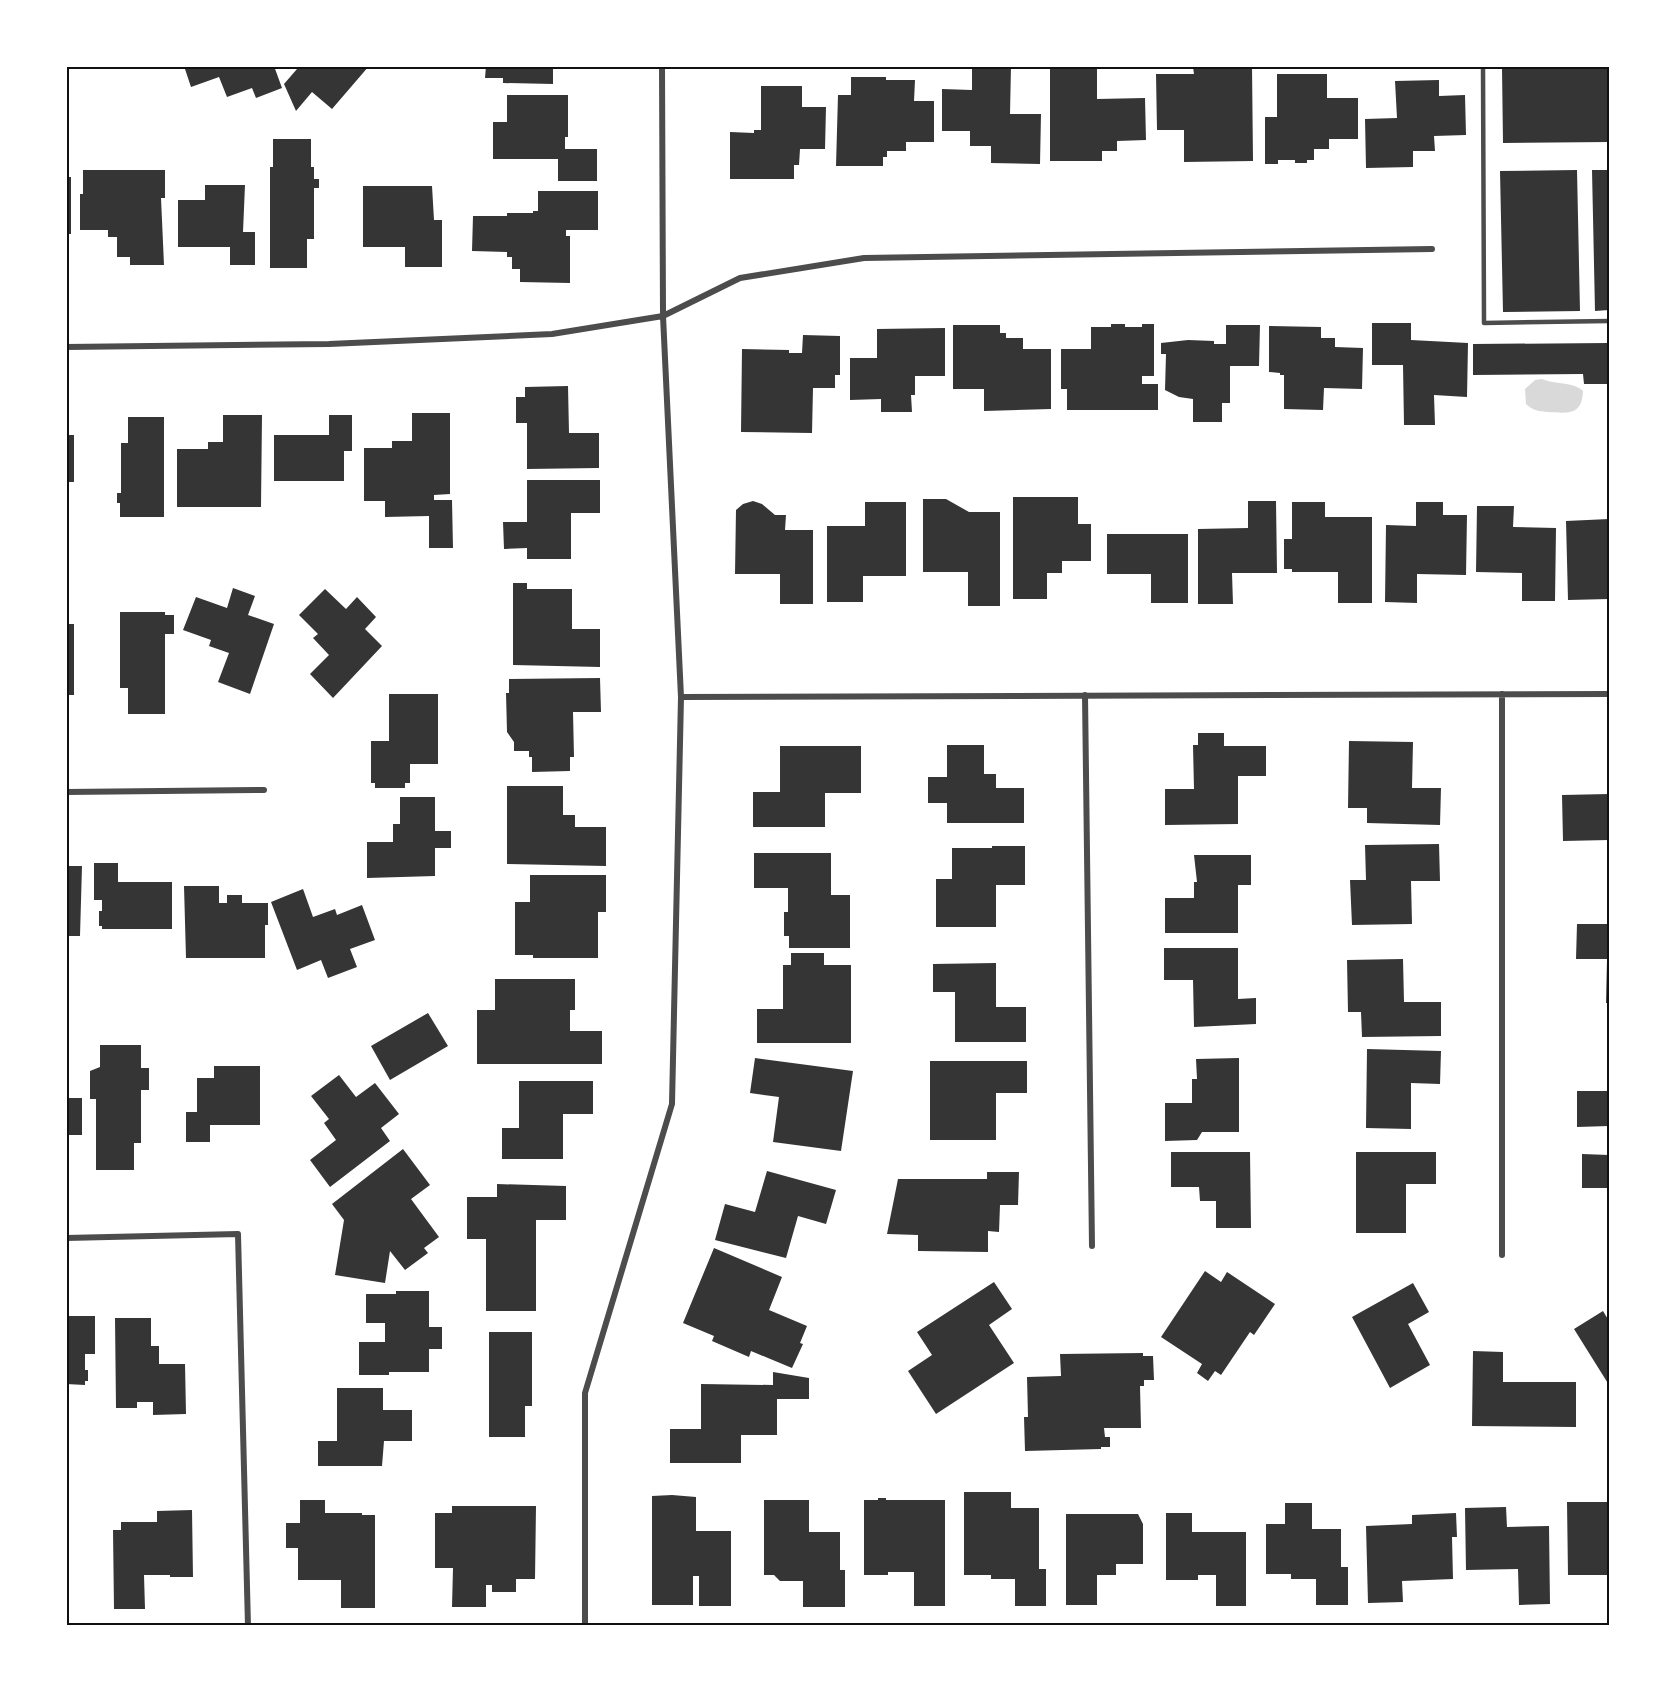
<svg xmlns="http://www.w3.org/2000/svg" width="1675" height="1692" viewBox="0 0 1675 1692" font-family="Bitter,serif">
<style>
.water{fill:#d9d9d9}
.building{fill:#353535}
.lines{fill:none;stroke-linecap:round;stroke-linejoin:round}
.service{stroke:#4c4c4c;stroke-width:4.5}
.minor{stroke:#4c4c4c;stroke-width:6}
.neatline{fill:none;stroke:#111;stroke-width:2}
</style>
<rect width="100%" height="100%" fill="#fff"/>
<path class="water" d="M1542 379C1556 385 1572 381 1583 391 1582 416 1568 413 1548 412 1539 411 1533 411 1526 404L1525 389 1535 380Z"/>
<path class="building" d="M184 66H274L282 88 256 98 252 88 227 97 219 77 191 87Z
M293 66H369L332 109 312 92 296 111 284 84 297 69Z
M486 66H553V84L503 83V78H485Z
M972 66H1011L1010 114H1041L1040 164 991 163V146H970V131H942V89L972 90Z
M1252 66 1253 161 1184 162V130H1157L1156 74H1194L1193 67Z
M1609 66V142L1503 143 1502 68Z
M1050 69H1097V99L1145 98 1146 140 1117 141V151H1102V161H1050Z
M1277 74H1327V98H1358V139H1329V149H1314V160H1307V163H1295V160H1278V164H1265V117H1277Z
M851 77H886V80H915L914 101H934V142H906V151H887V157H883V166H836L838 95H851Z
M1439 80V96L1465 95 1466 135 1434 136 1435 151H1413V167L1366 168 1365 119 1397 118 1395 81Z
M761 86H802V107H826L825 149H800L799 165H794V179H730V132L754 133V130H761Z
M507 95H568V137H565V149H597V181H558V159H493V122H507Z
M273 139H311V167H314V179H319V188H314V239H307V268H270V167H273Z
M83 170H165V198H161L164 265H130V257H117V237H108V230H80V194H83Z
M1577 170 1580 311 1503 312 1500 171Z
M1592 170H1609V310L1595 311Z
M66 177H71V234H66Z
M205 185H245L243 232H255V265H230V247H178V200H205Z
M363 186H432L434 220H442V267H405V247H363Z
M538 191H598V230H566V236H570V283L520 282V269H512V257H507V252L472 251 473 216H507V213H533V211H538Z
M1372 323H1411V340L1468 343 1467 397 1434 395 1435 425H1404L1403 365H1372Z
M1111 324H1125V327H1142V324H1154V376H1142V384H1158V410H1067V389H1061V349H1091V327H1111Z
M953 325H1000V333H1006V338H1023V349H1051V409L984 411V389H953Z
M1226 325H1260L1259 366H1230V403H1222V422H1193V399L1179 397 1165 390 1166 354H1161V343L1188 340 1214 341V344H1226Z
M1269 326 1321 327V338H1335V347L1363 348 1362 389 1324 388 1323 410 1284 409V375H1280V373L1269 372Z
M945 328V376H915V395H911L912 412H881V399L850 400V358H877V329Z
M803 335 840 336V375H835V388H813L812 433 741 432 742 349 789 350V353H802Z
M1609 343V384H1584L1583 374 1473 375V344Z
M568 386 569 433H599V468L527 469V423H516V397H525V387Z
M412 413H450V494L434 495V500H452L453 548H429V516L385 517V501H364V448H392V441H412Z
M223 415H262L261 507H177V449H208V442H223Z
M329 415H352V451H344V481H274V435H329Z
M128 417H164V517H120V503H117V493H121V443H128Z
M66 435H74V482H66Z
M527 480H600V513H571V559H527V548L504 549 503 522H527Z
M1013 497H1078V524H1091V561H1062V573H1047V599H1013Z
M923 499H946L969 512H1000V606H968V572H923Z
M753 501 762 504 775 515H786L785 530H813V604H780V574H735L736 510 743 504Z
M1248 501H1276L1277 573H1232L1233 604H1198V529L1248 528Z
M865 502H906V576H863V602H827V526H865Z
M1292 502H1325V517H1372V603H1338V572H1292V569H1284V539H1292Z
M1416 502H1443V515H1467L1466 575 1417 574V603L1385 602 1386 525 1416 526Z
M1477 506H1514L1513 527 1556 528 1555 601H1522V573L1476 572Z
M1609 519V599L1568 600 1566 521Z
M1107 534H1188V603H1151V574H1107Z
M513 583H527V589H572V629H600V667L513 665Z
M233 588 255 596 248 615 274 624 250 694 218 682 229 653 209 646 211 640 183 630 196 597 227 608Z
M325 589 346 609 357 597 376 617 365 629 382 646 333 698 310 674 329 655 313 638 318 634 299 615Z
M120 612H165V615H174V634H165V714H128V688H120Z
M66 624H74V695H66Z
M600 678 601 712H573L574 757H570V771L532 772V757H529V751H514V742L507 732 506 693H509V679Z
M389 694H438V764H410V783H405V788H375V783H371V741H389Z
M1198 733H1224V746H1266V776H1238V824L1165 825V789H1194L1193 745H1198Z
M1349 741 1413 742 1412 788H1441L1440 825 1367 823V808H1348Z
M947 745H984V774H996V788H1024V823H947V803H928V777H947Z
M780 746H861V793H825V827H753V792H780Z
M507 786H563V815H575V827H606V866L507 864Z
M1609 794V840L1563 841 1562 795Z
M400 797H435V831H451V848H435V876L367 878V842H393V824H400Z
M1439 844 1440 881H1411L1412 924 1352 925 1350 880H1366L1365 845Z
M992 846H1025V885H996V927H936V879H952V848H992Z
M754 853H831V895H850V948H789V936H784V912H788V888H754Z
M1194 855H1251V885H1238V933H1165V898H1194V882H1197Z
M94 863H118V882H172V929H102V926H99V911H102V900H94Z
M66 866H82L80 936H66Z
M530 875H606V912H598V958H533V955H515V902H530Z
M184 886H219V903H227V895H242V903H268V925H265V958H186Z
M303 889 313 917 335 909 337 915 362 905 375 940 350 949 357 967 328 978 321 960 297 970 271 902Z
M1577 924H1609V959H1576Z
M1164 948H1238V999L1256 998V1024L1194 1027 1193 980H1164Z
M791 953H824V965H851V1043H757V1009H783V965H791Z
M1403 959 1404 1002H1441V1036L1362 1037 1361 1012H1348L1347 960Z
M1607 960H1609V1003H1606Z
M996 963V1007H1026V1042H955V992H933V964Z
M495 979H575V1010H570V1031H602V1064H477V1010H495Z
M428 1013 448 1046 390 1080 371 1046Z
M100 1045H141V1068H149V1090H141V1143H134V1170H96V1099H90V1071L100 1067Z
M1367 1049 1441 1051 1440 1084 1411 1083V1129L1366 1128Z
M755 1058 853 1071 841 1151 773 1142 779 1097 750 1093Z
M1239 1058V1132H1202L1197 1140 1165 1141V1103H1192V1079H1197L1196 1059Z
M930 1061H1027V1093H996V1140H930Z
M214 1066H260V1125H210V1142H186V1112H197V1078H214Z
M339 1075 356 1097 375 1083 399 1114 381 1128 390 1141 330 1187 310 1160 336 1140 324 1123 329 1119 311 1096Z
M519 1081H593V1114H563V1159H502V1128H519Z
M1577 1091H1609V1126L1577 1127Z
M66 1098H82V1135H66Z
M403 1149 430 1185 411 1199 439 1237 424 1248 428 1253 405 1270 390 1251 385 1283 335 1275 344 1220 332 1204Z
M1171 1152H1250L1251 1228H1216V1201H1200L1199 1187H1171Z
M1356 1152H1436V1184H1406V1233H1356Z
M1582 1154 1609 1155V1188H1582Z
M767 1171 836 1190 826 1224 798 1216 786 1258 715 1240 725 1204 755 1212Z
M987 1172H1019L1018 1205H1000L999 1232 988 1231V1252L918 1251V1235L887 1234 898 1179H987Z
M497 1184 566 1186V1220H536V1311H486V1239H467V1197H497Z
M714 1248 782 1277 769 1310 807 1326 800 1343 803 1344 792 1368 751 1351 749 1357 712 1341 714 1336 683 1323Z
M1205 1271 1221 1282 1227 1272 1275 1304 1254 1335 1250 1332 1221 1375 1215 1371 1208 1381 1197 1373 1202 1364 1161 1337Z
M994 1282 1012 1309 989 1325 1014 1363 936 1414 908 1371 932 1355 917 1332Z
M1413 1283 1429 1312 1408 1324 1430 1365 1390 1388 1352 1317Z
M396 1291H429V1327H442V1349H429V1372H389V1375H359V1342H385V1323H366V1294H396Z
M1603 1311 1609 1321V1385L1574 1329Z
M69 1316H95V1354H85V1370H88V1381H85V1385L66 1384V1337H69Z
M115 1318H151V1346H159V1364H185L186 1414 153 1415V1402H137V1408H116Z
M489 1332H532V1406H525V1437H489Z
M1473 1351 1503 1352V1382H1576V1427L1472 1426Z
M1143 1353V1356H1153L1154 1380H1144V1386H1140L1141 1428H1104L1105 1437H1110V1447H1101V1449L1025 1451 1024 1417H1028L1027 1377 1061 1376 1060 1354Z
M773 1372 809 1378V1399H777V1435H741V1463H670V1429H701V1384L773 1385Z
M337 1388H383V1410H412V1441H384L382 1466H318V1441H337Z
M964 1492H1011V1508H1039V1569H1046V1606H1015V1579H991V1575H964Z
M672 1495 696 1497V1531H731V1606H699V1576H693V1605H652V1496Z
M878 1498H886V1500H945V1606H914V1572H888V1575H864V1500H878Z
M300 1500H325V1513H362V1515H375V1608H341V1580H298V1548H286V1523H300Z
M764 1500H809V1532H840V1570H845V1607H803V1581H780L774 1575H764Z
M1567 1502H1609V1575H1568Z
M1285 1503H1312V1529H1341V1567H1348V1605H1316V1579H1291V1574H1266V1524H1285Z
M452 1506H536L535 1579H516V1592H492V1585H486V1607H452L453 1568H435V1513H452Z
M1506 1507 1507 1527 1549 1526 1550 1604 1519 1605 1518 1569 1466 1570 1465 1508Z
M192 1510 193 1577H170V1575H144L145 1609H114L113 1530H121V1522H157V1511Z
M1166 1513H1192V1532H1246V1606H1216V1575H1198V1580H1166Z
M1456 1513 1457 1537H1452L1453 1579 1402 1581 1403 1602 1368 1603 1366 1526 1412 1524V1515Z
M1066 1514H1138L1143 1524V1564H1116V1575H1097V1605H1066Z"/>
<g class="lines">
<path class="service" d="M1483 66 1484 323 1609 321"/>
<path class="minor" d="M66 347 329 344 552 334 663 316 740 278 864 258 1432 249
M1502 694V1255
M1085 695 1092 1246
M681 697 1609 694
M66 792 264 790
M66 1238 238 1234 248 1626
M585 1626V1393L672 1104 681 697 663 316 662 66"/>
</g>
<rect width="1675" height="1692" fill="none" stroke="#ffffff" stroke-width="135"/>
<rect x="68" y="68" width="1540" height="1556" class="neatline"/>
</svg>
